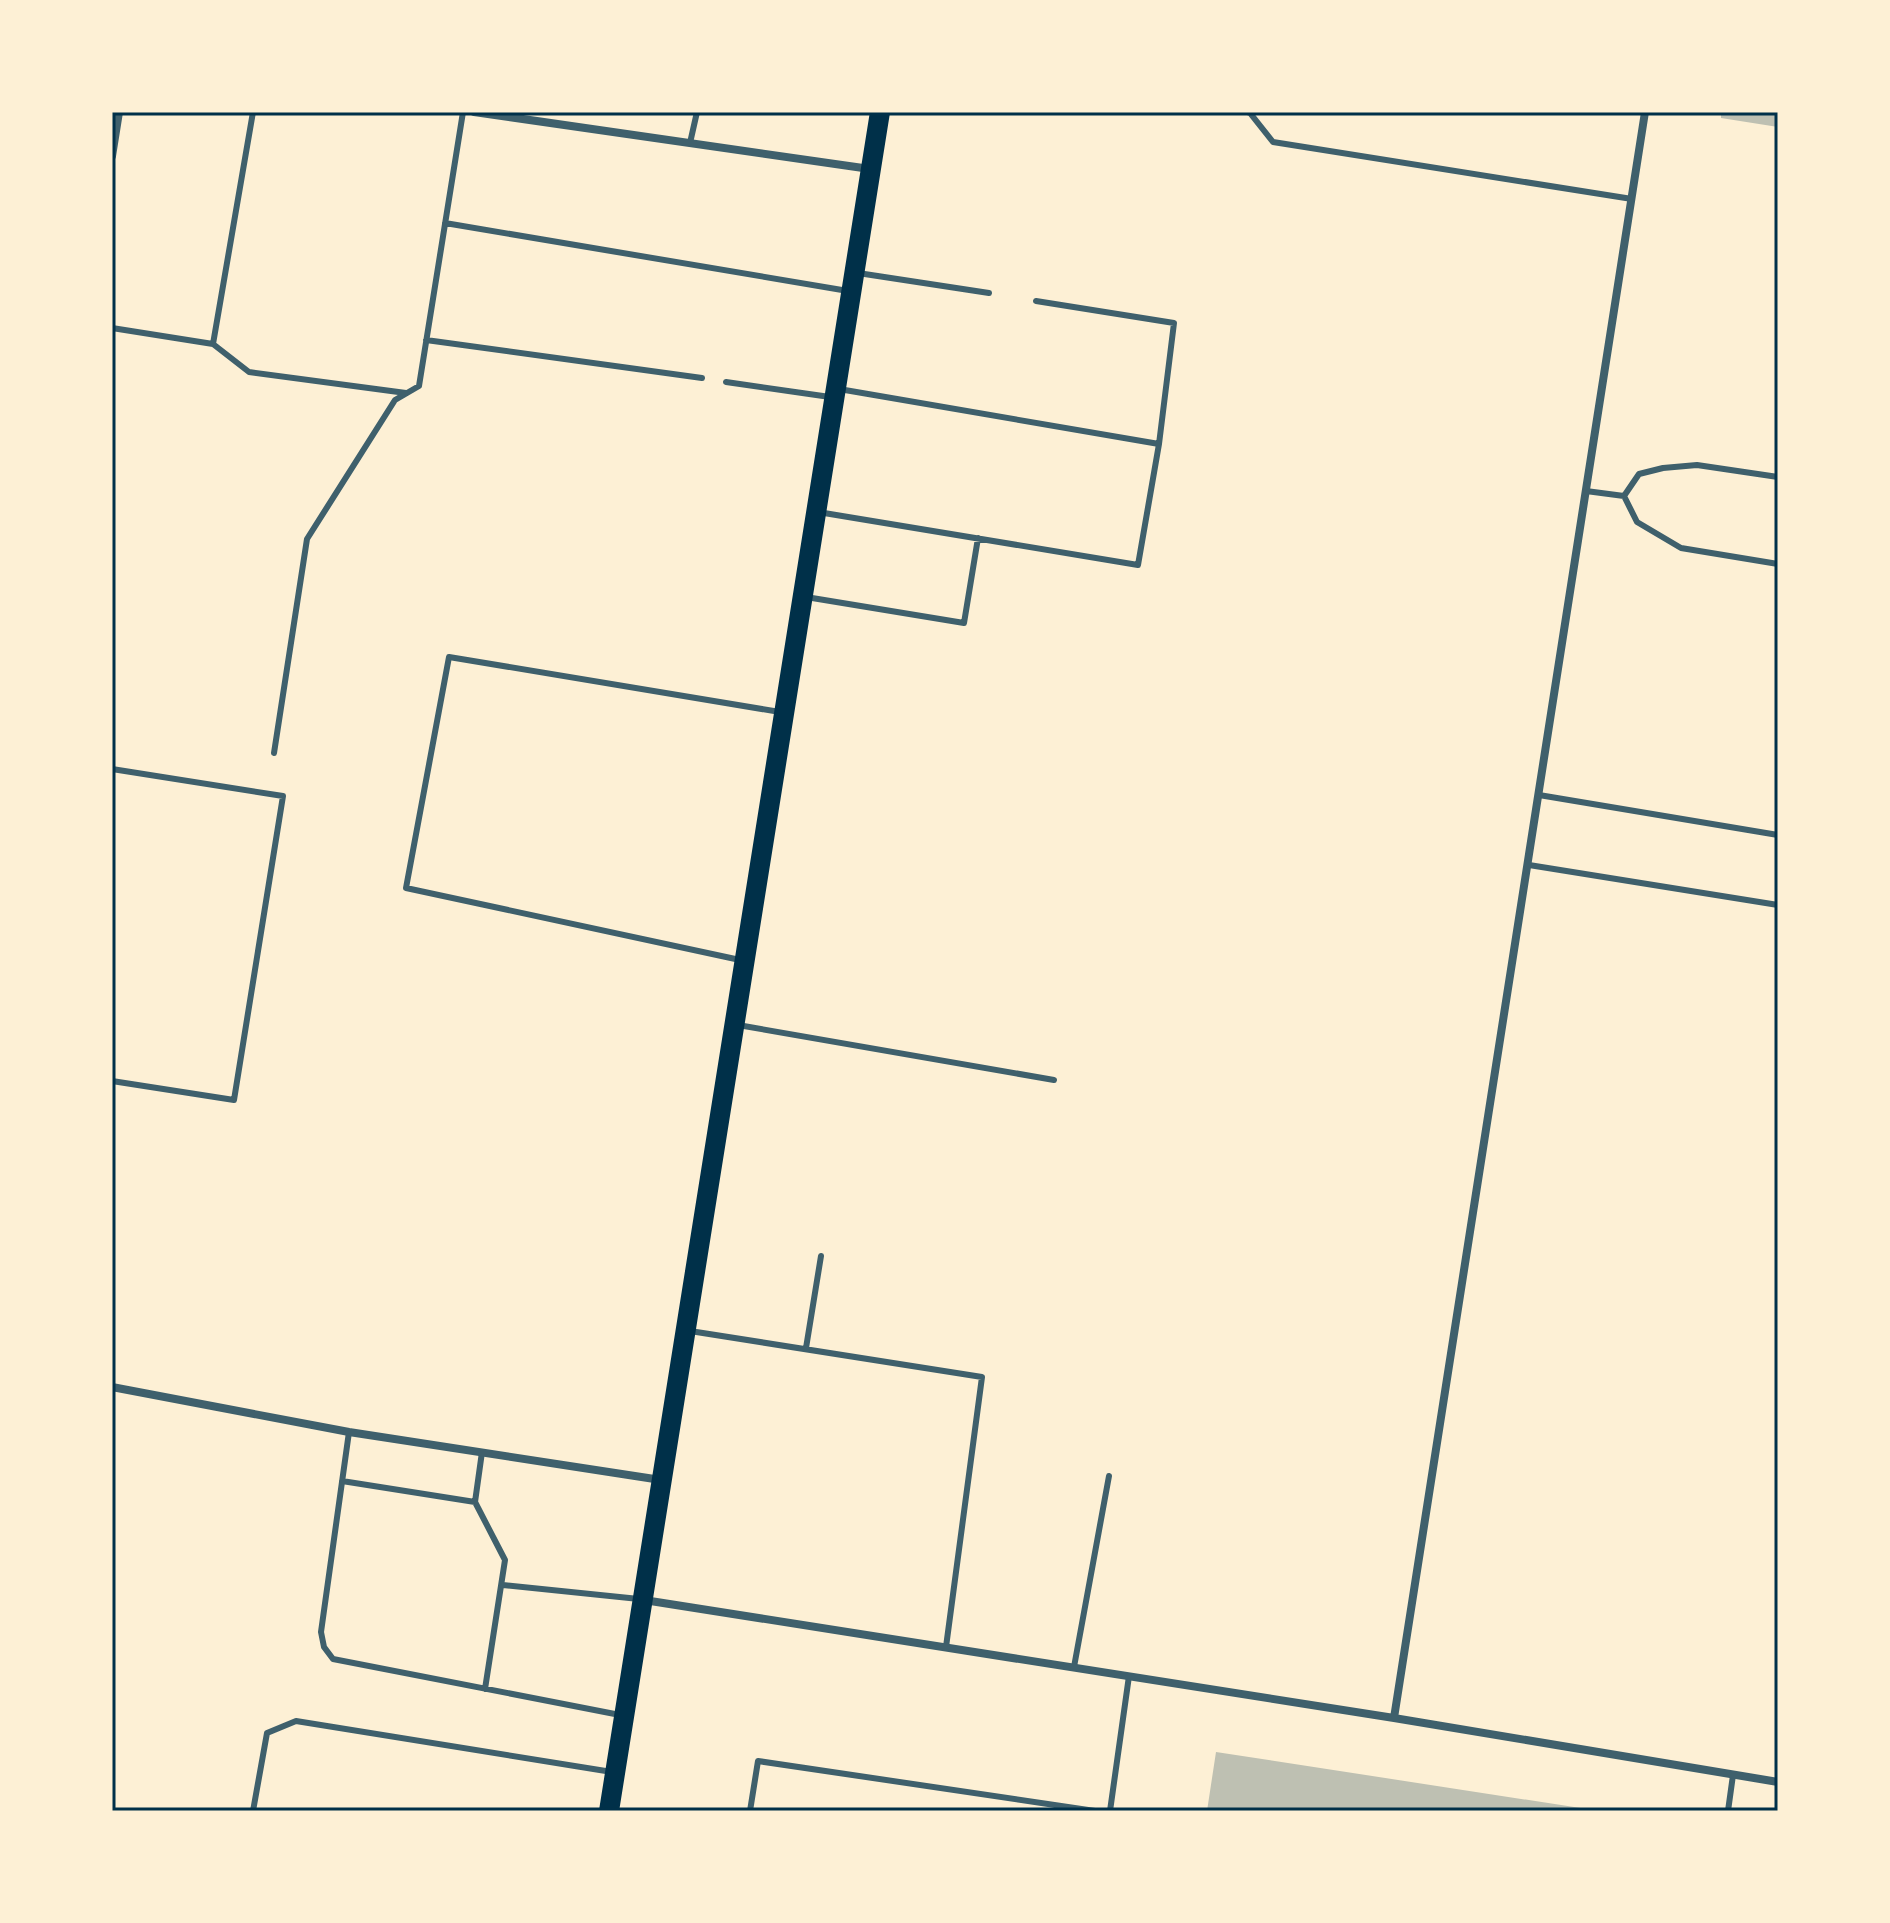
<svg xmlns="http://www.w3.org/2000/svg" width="1890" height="1923" viewBox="0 0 1890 1923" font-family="Raleway,sans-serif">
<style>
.building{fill:#bec0b2}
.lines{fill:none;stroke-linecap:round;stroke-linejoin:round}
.service{stroke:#3f606c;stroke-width:6}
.minor{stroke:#3f606c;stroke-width:8}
.primary{stroke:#003049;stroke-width:20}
.neatline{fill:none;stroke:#003049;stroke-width:3}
</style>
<rect width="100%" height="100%" fill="#fdf0d5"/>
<path class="building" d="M1721 112H1778V127L1721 118Z
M1216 1752 1587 1809V1811H1207Z"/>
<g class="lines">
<path class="service" d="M1247 112 1250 113 1273 142 1632 199
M690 143 697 112
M445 223 848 291
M858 273 989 293
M1036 301 1174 323 1159 444
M112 328 213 344 253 112
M426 340 702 378
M213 344 249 372 406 393
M726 382 830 397
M1586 491 1624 496 1637 522 1681 548 1778 564
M1624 496 1639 474 1663 468 1697 465 1778 477
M818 512 1138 565 1159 444 839 389
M806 597 964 623 978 538
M274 753 307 539 395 400 419 386 463 112
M112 769 283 796 234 1100 112 1081
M1539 795 1778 835
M1529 865 1778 905
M740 960 406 888 449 657 780 712
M738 1025 1054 1080
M690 1331 982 1377 946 1647
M806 1348 821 1256
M349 1432 321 1632 324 1647 333 1659 620 1715
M342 1481 475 1502 505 1560 485 1689
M475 1502 482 1452
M503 1585 639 1599
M1074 1667 1109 1476
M253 1811 267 1733 296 1721 612 1772
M750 1811 758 1761 1095 1811
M1110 1811 1129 1676
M1728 1811 1733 1775"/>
<path class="minor" d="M474 112 870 169
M112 156 119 112
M112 1387 349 1432 661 1480
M644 1600 1394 1718 1778 1782
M1394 1718 1645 112"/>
<path class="primary" d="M609 1811 880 112"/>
</g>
<rect width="1890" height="1923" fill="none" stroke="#fdf0d5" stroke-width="228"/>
<rect x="114" y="114" width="1662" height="1695" class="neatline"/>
</svg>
